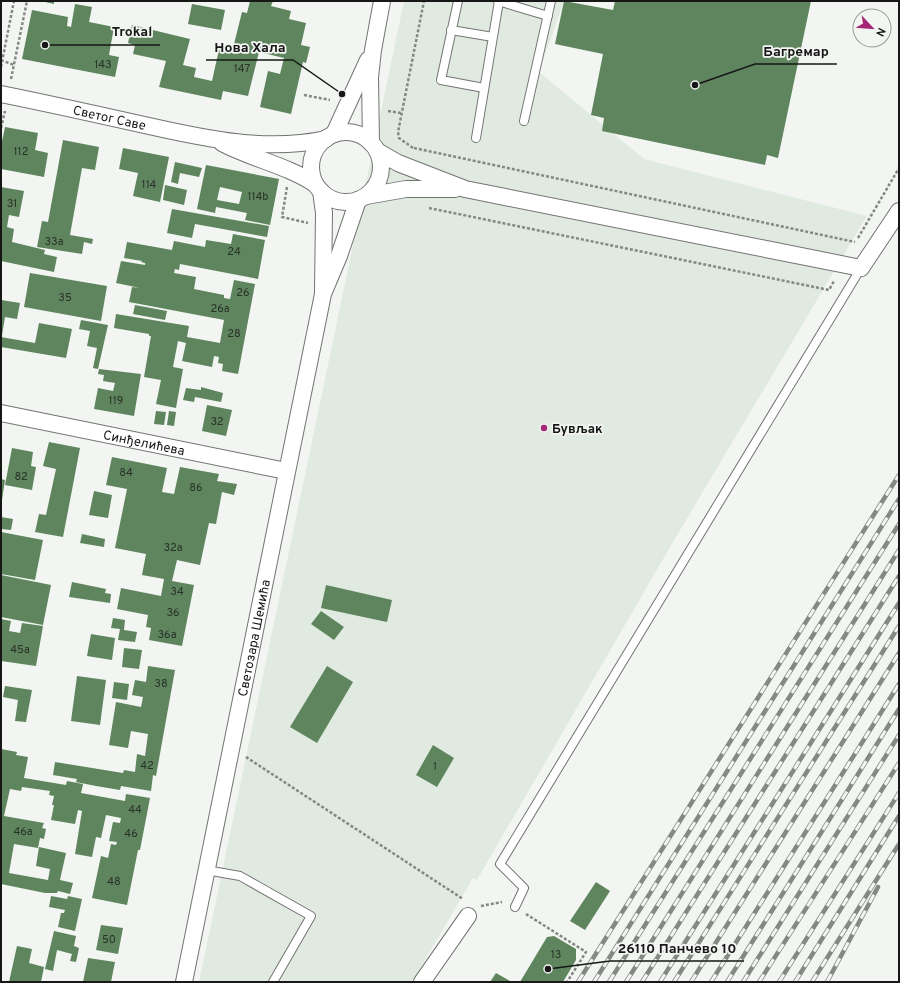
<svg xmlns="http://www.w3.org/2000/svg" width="900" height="983" viewBox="0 0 900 983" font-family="Overpass,sans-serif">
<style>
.built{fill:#e1eae1}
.building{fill:#5f855e;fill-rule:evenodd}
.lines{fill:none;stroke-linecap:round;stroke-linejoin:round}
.service-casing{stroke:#727472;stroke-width:10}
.minor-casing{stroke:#727472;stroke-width:18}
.path{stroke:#858785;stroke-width:2.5;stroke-dasharray:3 2;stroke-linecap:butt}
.service{stroke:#fff;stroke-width:8}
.minor{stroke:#fff;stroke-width:16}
.rail-casing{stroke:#868886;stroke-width:4.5}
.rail{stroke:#f2f5f2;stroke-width:3;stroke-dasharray:9;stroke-linecap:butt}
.poi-dot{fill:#a62675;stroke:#f2f5f2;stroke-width:1.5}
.labels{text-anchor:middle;stroke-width:3.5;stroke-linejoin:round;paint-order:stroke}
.number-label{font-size:11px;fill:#283228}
.street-label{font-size:13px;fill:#161716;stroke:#f2f5f2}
.poi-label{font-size:13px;font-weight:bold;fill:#161716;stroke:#f2f5f2;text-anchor:start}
.leader{fill:none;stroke:#161716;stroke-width:1.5}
.callout-dot{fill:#161716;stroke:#f2f5f2;stroke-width:1.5}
.callout-label{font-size:14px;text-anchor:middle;font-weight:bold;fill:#161716;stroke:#f2f5f2;stroke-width:3.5;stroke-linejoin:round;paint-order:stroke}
</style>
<rect width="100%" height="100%" fill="#f2f5f2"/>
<path class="built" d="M404 1H564L539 72 644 159 867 216 673 542 477 880 473 878 412 982H199Z"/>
<path class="building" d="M41 1H54V4Z
M250 1H273L271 6 291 11 289 19 306 23 301 45 310 47 306 63 303 62 291 114 260 107 268 71 280 74 284 58 259 52 248 96 223 91 221 100 159 87 166 61 133 54 135 45 128 43 132 25 190 39 183 65 196 68 194 77 212 81 220 45 233 48 242 12 247 13Z
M564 1 613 10 615 1H811L778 158 767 155 765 165 602 131 604 118 591 115 603 54 555 44Z
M75 4 92 7 89 22 114 27 109 55 119 57 115 77 22 59 32 10 68 17 67 26 71 27Z
M192 4 225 10 221 30 188 24Z
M5 127 38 133 35 150 48 153 44 177 1 169V146Z
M63 140 99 147 95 170 82 168 70 235 93 239 92 244 84 242 82 254 37 247 42 221 48 222Z
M123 148 169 157 160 202 133 196 138 173 119 169Z
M175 162 202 168 199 177 180 173 178 184 171 182Z
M206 165 279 179 270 225 245 220 247 213 216 207 215 213 197 209ZM220 187 242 192 239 204 217 200Z
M165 185 187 190 184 205 163 200Z
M1 187 24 191 19 217 9 215 7 227 14 229 12 242 45 250 44 254 57 257 54 272 1 261Z
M172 209 269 226 267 237 195 224 192 238 167 233Z
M233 234 265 240 258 279 180 264 179 270 175 269 174 273 196 277 194 289 224 295V298L230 299 234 280 255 284 238 374 222 371 223 364 218 363 219 357 214 356 212 367 182 361 186 343 178 341 173 367 183 369 176 408 156 404 161 380 144 377 151 336H149V334L114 328 116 314 189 326 187 337 220 343 224 320 129 302 132 287 140 288 116 283 121 261 145 265V263L141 262 142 261 124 258 127 242 172 250 174 241 205 247 206 240 231 244Z
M30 273 107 286 101 321 24 307Z
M1 300 20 303 17 319 5 317 2 335Z
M135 305 167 311 165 320 133 314Z
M81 320 108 325 98 369 93 368 97 348 87 346 90 331 79 329Z
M39 323 72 329 66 358 1 347V337L35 343Z
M99 369 141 374 134 416 94 409 98 388 113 391 115 383 103 381 104 375 98 374Z
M201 387 223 393 221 402 195 397 194 402 183 400 186 388 201 390Z
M207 405 232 410 226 436 202 431Z
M156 411 166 412 164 425 154 424Z
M169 411 176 412 174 426 167 425Z
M49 442 80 448 63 537 35 532 39 514 46 515 56 469 43 466Z
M12 448 33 452 31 466 36 467 32 490 5 485Z
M112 457 167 468 162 492 174 494 180 467 219 474 217 481 237 484 234 495 222 492 216 524 209 523 200 565 177 560 172 581 194 585 182 646 149 640 151 628 146 627 148 615 117 609 121 588 161 596 164 579 142 575 146 554 115 548 127 489 106 485Z
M1 479 5 480 2 500H1Z
M94 491 112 495 108 518 89 515Z
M1 517 13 519 11 530 1 529Z
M1 532 43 540 35 580 1 574Z
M82 534 105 539 104 547 80 543Z
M1 575 51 585 43 625 1 617Z
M72 582 106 589 105 593 111 594 110 603 69 597Z
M326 585 392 600 387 622 321 608Z
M321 611 344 627 334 640 311 624Z
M113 618 125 620 124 630 137 632 135 642 118 640 120 629 111 628Z
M1 619 11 621 9 631 20 633 22 623 43 626 36 666 1 661Z
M91 634 115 638 112 660 87 656Z
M124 648 142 650 139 669 122 667Z
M148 666 175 670 156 776 153 775 151 791 121 786 120 790 96 786 76 782 77 779 53 775 55 762 123 773 124 770 135 772 137 754 145 756 148 734 131 731 128 748 109 745 116 702 141 707 143 697 132 695 135 680 146 682Z
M327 666 353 682 317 743 290 727Z
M77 676 106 680 100 725 71 721Z
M114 682 129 684 127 700 112 698Z
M5 686 32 690 26 722 15 721 18 700 3 697Z
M433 745 454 758 437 787 416 775Z
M1 749 17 752 16 755 28 757 24 778 66 785 67 781 83 784 81 793 125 801 126 794 150 798 140 850H138L127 905 92 898 101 856 108 858 111 844 116 845 117 842 109 841 113 822 120 823 121 818 106 815 101 838 96 837 92 857 75 854 82 811 78 810 75 824 51 820 54 805H52L54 796 49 795 50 791 22 787 21 791 10 789 4 816 44 823 42 828 46 829 44 839 40 838 38 848 14 844 9 873 48 880 50 869 36 866 39 847 66 853 60 880 73 883 70 894 58 891 57 893H45L1 884Z
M596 882 610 891 585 930 570 921Z
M51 896 67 899 68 896 82 899 75 931 58 927 61 913H64L65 910 49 907Z
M101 925 123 928 118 954 96 950Z
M54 931 76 936 74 946 79 948 76 962 70 961 72 954 57 950 53 971 45 969Z
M554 936 576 949V960L563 982H520L547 937Z
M17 946 32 949 29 963 44 967 41 982H9Z
M88 958 115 962 111 982H83Z
M496 973 512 982H490Z"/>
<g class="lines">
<g class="service-casing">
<path id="service" d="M458 1 441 80 484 88
M498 1 548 16
M451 30 493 37
M524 121 551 1
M476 138 499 1
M206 870 240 876 311 916 273 982
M515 907 524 888 500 864 861 268"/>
</g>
<g class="minor-casing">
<g id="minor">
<path id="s1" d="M1 94C51 104 100 115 149 126 207 139 267 152 326 139"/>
<circle cx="346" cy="167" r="35"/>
<path d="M334 134 368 60"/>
<path d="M222 143C252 159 286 165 315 184"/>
<path d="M371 143 370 77 373 50 382 1"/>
<path d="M377 151 398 163 465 189 861 268 899 211"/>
<path d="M321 191 324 213 323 291"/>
<path d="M366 196 406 189H455"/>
<path id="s2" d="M1 413 286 471"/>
<path id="s3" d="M184 982 323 294 339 256 358 200"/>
<path d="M422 982 468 916"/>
</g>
</g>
<path class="path" d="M1 60 14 65
M1 67 14 1
M11 79 27 1
M304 95 330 100
M388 111 401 113
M1 128 5 111
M413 148 399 138 398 132 424 1
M414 148 855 242
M287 187 282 217 308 223
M429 208 829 290 834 281
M858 238 899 168
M246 757 463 899
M481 906 502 902
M526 914 586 952 567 982"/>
<use href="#service" class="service"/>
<use href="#minor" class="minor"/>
<g class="rail-casing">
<path id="rail" d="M578 982 899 475
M594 982 899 499
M609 982 899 524
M626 982 899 550
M642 982 899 576
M660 982 899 603
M674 982 899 626
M691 982 899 653
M711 982 899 684
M727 982 899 709
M743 982 899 735
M759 982 899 763
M779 982 899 793
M795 982 899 816
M812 982 899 844
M827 982 878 887"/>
</g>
<use href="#rail" class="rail"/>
</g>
<circle class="poi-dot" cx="544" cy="428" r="4"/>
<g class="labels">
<g class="number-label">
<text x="103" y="68">143</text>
<text x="242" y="72">147</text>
<text x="21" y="155">112</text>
<text x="149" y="188">114</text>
<text x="258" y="200">114b</text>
<text x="12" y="207">31</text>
<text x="54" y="245">33a</text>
<text x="234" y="255">24</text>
<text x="243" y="296">26</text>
<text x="65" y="301">35</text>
<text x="220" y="312">26a</text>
<text x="234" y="337">28</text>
<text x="116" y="404">119</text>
<text x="217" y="425">32</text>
<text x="126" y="476">84</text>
<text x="21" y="480">82</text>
<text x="196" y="491">86</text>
<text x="173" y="551">32a</text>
<text x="177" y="595">34</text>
<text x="173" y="616">36</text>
<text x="167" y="638">36a</text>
<text x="20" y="653">45a</text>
<text x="161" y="687">38</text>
<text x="147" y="769">42</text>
<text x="435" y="770">1</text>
<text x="135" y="813">44</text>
<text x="23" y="835">46a</text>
<text x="131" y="837">46</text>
<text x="114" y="885">48</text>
<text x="109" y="943">50</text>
<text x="556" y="958">13</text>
</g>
<g class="street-label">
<text dy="5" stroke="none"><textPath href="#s1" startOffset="111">Светог Саве</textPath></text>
<text dy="5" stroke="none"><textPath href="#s2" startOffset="146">Синђелићева</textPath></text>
<text dy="5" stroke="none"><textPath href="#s3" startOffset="351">Светозара Шемића</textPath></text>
</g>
<g class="poi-label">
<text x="552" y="433">Бувљак</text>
</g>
</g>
<path class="leader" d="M45 45L104 45H160M342 94L293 60H206M695 85L755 64H837M548 969L610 961H744"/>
<g class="callout-dot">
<circle cx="45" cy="45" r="4"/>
<circle cx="342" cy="94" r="4"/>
<circle cx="695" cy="85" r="4"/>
<circle cx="548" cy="969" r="4"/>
</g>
<g class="callout-label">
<text x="132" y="36">Trokal</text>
<text x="250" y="52">Нова Хала</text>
<text x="796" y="56">Багремар</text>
<text x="677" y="953">26110 Панчево 10</text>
</g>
<rect width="900" height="983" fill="none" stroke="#161716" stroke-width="4"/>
<g transform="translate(872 28) rotate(116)"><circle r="19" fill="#f2f5f2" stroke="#9a9c9a"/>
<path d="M0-3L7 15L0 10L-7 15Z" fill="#a62675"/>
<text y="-6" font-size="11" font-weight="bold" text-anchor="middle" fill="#161716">N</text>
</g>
</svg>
